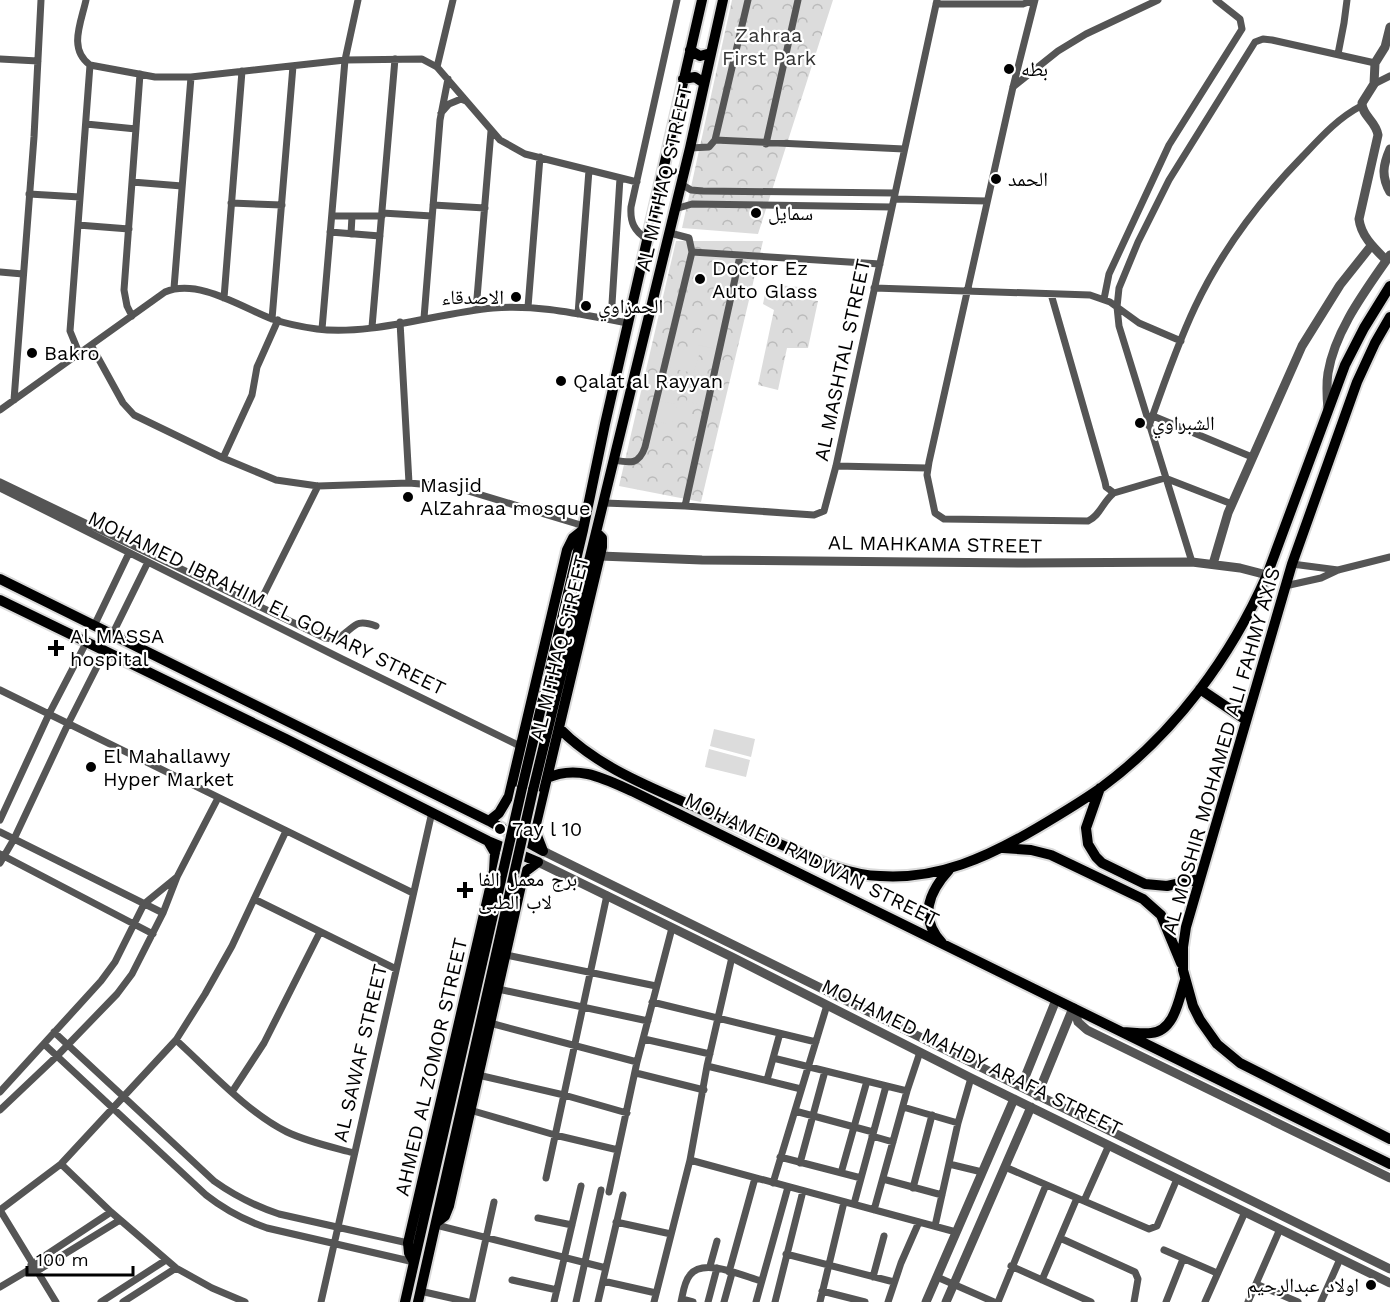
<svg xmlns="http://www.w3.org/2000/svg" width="1390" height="1302" viewBox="0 0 1390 1302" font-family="'Work Sans','Noto Naskh Arabic',sans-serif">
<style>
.park{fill:url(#park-crowns)}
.garden{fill:#dcdcdc}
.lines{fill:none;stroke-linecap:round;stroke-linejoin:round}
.primary-casing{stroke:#dbdbdb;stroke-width:14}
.minor{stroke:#555;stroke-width:7}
.tertiary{stroke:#555;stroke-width:9}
.primary{stroke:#000;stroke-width:10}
.primary-bridge-casing{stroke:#dbdbdb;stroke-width:14;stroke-linecap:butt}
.primary-bridge{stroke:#000;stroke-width:10}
.poi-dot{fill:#000;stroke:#fff;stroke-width:2}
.labels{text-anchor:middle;stroke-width:4.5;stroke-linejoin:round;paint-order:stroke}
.park-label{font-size:20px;fill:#333;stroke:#fff}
.poi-label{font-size:20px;fill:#000;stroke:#fff;text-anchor:start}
.street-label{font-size:20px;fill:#000;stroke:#fff}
</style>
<defs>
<pattern id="park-crowns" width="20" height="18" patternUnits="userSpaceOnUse" patternTransform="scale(1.5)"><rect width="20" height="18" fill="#dcdcdc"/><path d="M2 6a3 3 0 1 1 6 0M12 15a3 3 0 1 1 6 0" fill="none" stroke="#bbb"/></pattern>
</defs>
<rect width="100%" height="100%" fill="#fff"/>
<path class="park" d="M732 0H833L758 234 682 228Z
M676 241H763L701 502 619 486Z
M767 284 799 287V298L818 301 808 348H787L778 390 758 385 774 310 763 304Z"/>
<path class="garden" d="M735 261 726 294 713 291 719 264Z
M702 326H722L716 349 698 345Z
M672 347 700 352 693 373 667 367Z
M692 380H710L703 406 687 401Z
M659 401 677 404 672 425 655 421Z
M714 729 755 739 751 757 710 746Z
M709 749 750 760 746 777 705 767Z"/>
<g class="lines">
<g class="primary-casing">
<path id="primary" d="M690 50 700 56 711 53
M683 79 695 77 704 83
M1390 317 1375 343 1357 382 1292 564 1186 927 1183 947V970L1193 1006 1200 1020 1217 1044 1240 1063 1390 1139
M0 579 489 821 543 851
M0 600 286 739 488 841 538 862
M1200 689 1246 720
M559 728C600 770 658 790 711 814 734 825 758 835 782 845 813 858 845 875 880 876 938 880 988 857 1037 828 1059 815 1081 802 1102 787 1175 733 1231 657 1267 575L1345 365 1364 328 1390 286
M547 778C578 764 605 779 634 792L1390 1164
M522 788 583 530 605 424 702 0
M1100 788 1086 828 1088 844 1096 857 1102 863 1145 884 1167 886 1199 879
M533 790 690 148 723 0
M489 821 499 813 509 796 567 550 573 538 583 530
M1003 848 1031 850 1051 855 1143 899 1161 915 1181 963
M543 851 536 833V824L602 547V538L596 532
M942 943C918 917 929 892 949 870
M1122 1032C1131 1032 1142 1034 1151 1033 1175 1031 1179 998 1185 980
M437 1222 445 1216 449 1206 522 881 526 871 538 862
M414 1262 409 1253 408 1243 494 871 495 853 488 841
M405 1302 501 880
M418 1302 512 883"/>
</g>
<path class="minor" d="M86 0C81 23 68 49 90 65L155 77H191L345 60 422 59 437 67 500 140 525 154 637 182
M1035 0 1013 87 929 462 927 475 935 513 944 519 1088 521C1100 516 1103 501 1114 493L1165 478 1232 504
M936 4H1023L1034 0
M1338 54 1344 23 1347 0
M0 59 38 61
M437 67 453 0
M1374 84 1390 76
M1013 87 1058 51 1086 34 1158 0
M441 113 449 104 461 99 466 101
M86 124 136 129
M715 140 904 149
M766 144 798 0
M690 148 709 147 715 140 748 0
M132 182 182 186
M681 184 691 190 703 191 895 193
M29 194 80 197
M894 199 987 201
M231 203 282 205
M433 205 485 208
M675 209 692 204 892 207
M382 213 432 216
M332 216H382
M78 225 129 229
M330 232 380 236
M351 234 352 216
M647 239C634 231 630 222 631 207L677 0
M692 252 880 264
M0 272 23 274
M174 288 191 77
M874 288 1090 295 1110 302 1139 323 1181 341
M1051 294 1105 482 1106 487 1114 493
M224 298 242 71
M1104 299 1109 274 1169 145 1242 29 1240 19 1216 0
M612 304 620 178
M528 307 540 157
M476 310 491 131
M578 314 589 170
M132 316 127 306 124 290 140 74
M424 318 440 120 448 79
M272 319 293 66
M400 322 409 483
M372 327 395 59
M322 329 345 60 358 0
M91 345 123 403 134 415 223 458 276 480 318 486 409 483 455 487 584 526
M79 353 70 331 90 65
M14 400 34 137 41 0
M0 410 165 292C198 278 241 307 272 319 287 324 302 327 317 329 370 336 438 313 493 308 539 304 583 315 628 323
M1153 416 1252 457
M1149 426C1163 386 1177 345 1195 307 1221 252 1260 200 1303 156 1321 137 1338 118 1361 106
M223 458 252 395 257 367 278 320
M614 460C630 463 639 465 645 447L692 252 689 238 670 233
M836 466 927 468
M0 482 325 638 336 639C355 630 352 617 376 626
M0 488 342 659 520 746
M604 503 685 506 814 515 824 511 836 466 937 0
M685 506 740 256
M1192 562 1119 326 1117 307 1119 288 1138 242 1169 180 1255 42 1263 39 1272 40 1375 63
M1292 564 1338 570
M1285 586 1321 578 1338 570 1390 557
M258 606 318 486
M94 626 129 553
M112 635 148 562
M0 690 413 893
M0 820 49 714 87 641
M0 832 163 913
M0 854 153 934
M0 863 14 839 68 724 105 651
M254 899 396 969
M506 955 656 986
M498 989 648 1021
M652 1002 816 1042
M490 1023 637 1062
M54 1032 214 1181C235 1196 255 1206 279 1214L408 1243
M644 1039 710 1054
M176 1040C209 1070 248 1113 287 1132 308 1142 332 1147 354 1153
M44 1044 206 1195C225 1210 244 1220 267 1228L414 1262
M773 1058 907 1091
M707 1066 801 1089
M636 1073 704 1090
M478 1075 564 1095 627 1113
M767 1080 780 1033
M0 1092 101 981 115 962 144 904 177 877
M232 1092 264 1043 320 932
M903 1107 958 1123
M0 1110 57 1056 117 994 132 974 163 913 177 877 218 798
M470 1110 555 1135 618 1150
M795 1111 873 1132
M872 1136 893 1142
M780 1157 861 1178
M690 1160 956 1232
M800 1163 825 1071
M61 1164 111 1212 176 1268 212 1288 245 1302
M949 1164 982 1172
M1005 1167 1149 1229 1157 1226 1177 1179
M841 1173 867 1081
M546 1178 607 895
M883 1179 942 1195
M773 1183 827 1005
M913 1188 932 1115
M609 1192 637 1062 672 928
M1084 1201 1109 1145
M854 1204 886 1086
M0 1210 61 1164 176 1040 205 994 232 946 286 831
M0 1210 56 1302
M874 1210 907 1091 920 1052
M538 1218 572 1225
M616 1222 671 1234
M436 1225 606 1268
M935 1226 958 1123 971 1078
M1060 1238 1135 1272 1138 1279 1134 1302
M1164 1250 1217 1273
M786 1254 894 1282
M31 1265 111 1212
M710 1266 717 1241
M1011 1266 1091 1302
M729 1272 755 1178
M873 1277 884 1236
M937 1277 994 1302
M512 1280 557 1290
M1042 1280 1077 1198
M603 1281 656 1293
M1256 1284 1298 1302
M0 1287 27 1271H37L120 1220
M420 1291 468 1302
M822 1291 865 1302
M682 1299 693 1302
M101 1302 166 1260
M123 1302 176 1268
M321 1302 432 812
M472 1302 494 1202
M554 1302 581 1186
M576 1302 601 1190
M598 1302 623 1195
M654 1302 690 1160 707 1066 732 957
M681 1302C683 1293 684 1282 690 1275 703 1257 743 1276 761 1281
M708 1302 717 1268
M724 1302 732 1273
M756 1302 788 1187
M775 1302 803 1191
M820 1302 844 1202
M888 1302 901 1263 919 1222
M998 1302 1046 1185
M1166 1302 1183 1259
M1205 1302 1245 1212
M1248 1302 1280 1229
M1321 1302 1340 1259"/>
<path class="tertiary" d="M1390 149C1383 165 1381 176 1390 192
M1386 260C1374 248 1361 236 1359 219L1378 135C1376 121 1362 116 1362 103L1374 84 1375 63 1385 47 1390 27
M1328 410C1327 398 1326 385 1328 373 1335 330 1366 290 1390 255
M600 556 702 560 1025 563 1192 562 1240 568 1267 575
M1213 564 1228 513 1302 346 1340 285 1371 246
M543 851 1390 1269
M538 862 732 957 971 1078 1390 1283
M1074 1008 1078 1022 1087 1030 1390 1178
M1021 1087 1056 1000
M1037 1096 1073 1008
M926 1302 1014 1099
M946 1302 1031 1107"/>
<use href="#primary" class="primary"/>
<g class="primary-bridge-casing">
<path id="primary-bridge" d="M501 880 522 788
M512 883 533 790"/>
</g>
<use href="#primary-bridge" class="primary-bridge"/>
</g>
<g class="poi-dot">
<circle cx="1009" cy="69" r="6"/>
<circle cx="996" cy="179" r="6"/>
<circle cx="756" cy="213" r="6"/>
<circle cx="700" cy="279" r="6"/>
<circle cx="516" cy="297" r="6"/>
<circle cx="586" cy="306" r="6"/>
<circle cx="32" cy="353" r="6"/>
<circle cx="561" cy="381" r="6"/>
<circle cx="1140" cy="423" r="6"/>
<circle cx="408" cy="497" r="6"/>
<path d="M53 639h6v6h6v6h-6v6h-6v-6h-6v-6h6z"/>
<circle cx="91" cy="767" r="6"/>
<circle cx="500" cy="829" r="6"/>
<path d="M462 881h6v6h6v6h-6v6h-6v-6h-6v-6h6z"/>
<circle cx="1371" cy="1285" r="6"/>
</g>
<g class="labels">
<g class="park-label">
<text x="769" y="42">Zahraa<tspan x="769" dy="23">First Park</tspan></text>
</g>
<g class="poi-label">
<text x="1021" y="76">بطه</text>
<text x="1008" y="186">الحمد</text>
<text x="768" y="220">سمايل</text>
<text x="712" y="275">Doctor Ez<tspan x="712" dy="23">Auto Glass</tspan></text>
<text x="504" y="304" text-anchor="end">الاصدقاء</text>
<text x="598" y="313">الحمزاوي</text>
<text x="44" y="360">Bakro</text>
<text x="573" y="388">Qalat al Rayyan</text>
<text x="1152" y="430">الشبراوي</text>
<text x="420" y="492">Masjid<tspan x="420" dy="23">AlZahraa mosque</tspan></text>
<text x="70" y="643">Al MASSA<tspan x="70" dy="23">hospital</tspan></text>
<text x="103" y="763">El Mahallawy<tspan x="103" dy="23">Hyper Market</tspan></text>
<text x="512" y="836">7ay l 10</text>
<text x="478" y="886">برج معمل الفا<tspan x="478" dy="23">لاب الطبى</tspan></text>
<text x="1359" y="1292" text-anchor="end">اولاد عبدالرحيم</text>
</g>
<g class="street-label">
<text transform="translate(664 178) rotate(-77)" y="7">AL MITHAQ STREET</text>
<text transform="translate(842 360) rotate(-78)" y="7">AL MASHTAL STREET</text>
<text transform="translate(935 544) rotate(1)" y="7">AL MAHKAMA STREET</text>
<text transform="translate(267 603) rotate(26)" y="7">MOHAMED IBRAHIM EL GOHARY STREET</text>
<text transform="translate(559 648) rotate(-76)" y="7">AL MITHAQ STREET</text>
<text transform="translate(1221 751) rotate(-74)" y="7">AL MOSHIR MOHAMED ALI FAHMY AXIS</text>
<text transform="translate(812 859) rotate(26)" y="7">MOHAMED RADWAN STREET</text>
<text transform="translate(360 1053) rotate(-77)" y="7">AL SAWAF STREET</text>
<text transform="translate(972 1057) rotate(26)" y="7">MOHAMED MAHDY ARAFA STREET</text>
<text transform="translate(431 1067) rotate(-77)" y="7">AHMED AL ZOMOR STREET</text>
</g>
</g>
<path d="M27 1266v9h106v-9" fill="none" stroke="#000000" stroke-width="3"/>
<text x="36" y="1266" font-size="18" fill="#000000" stroke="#ffffff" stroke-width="4.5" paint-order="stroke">100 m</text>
</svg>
